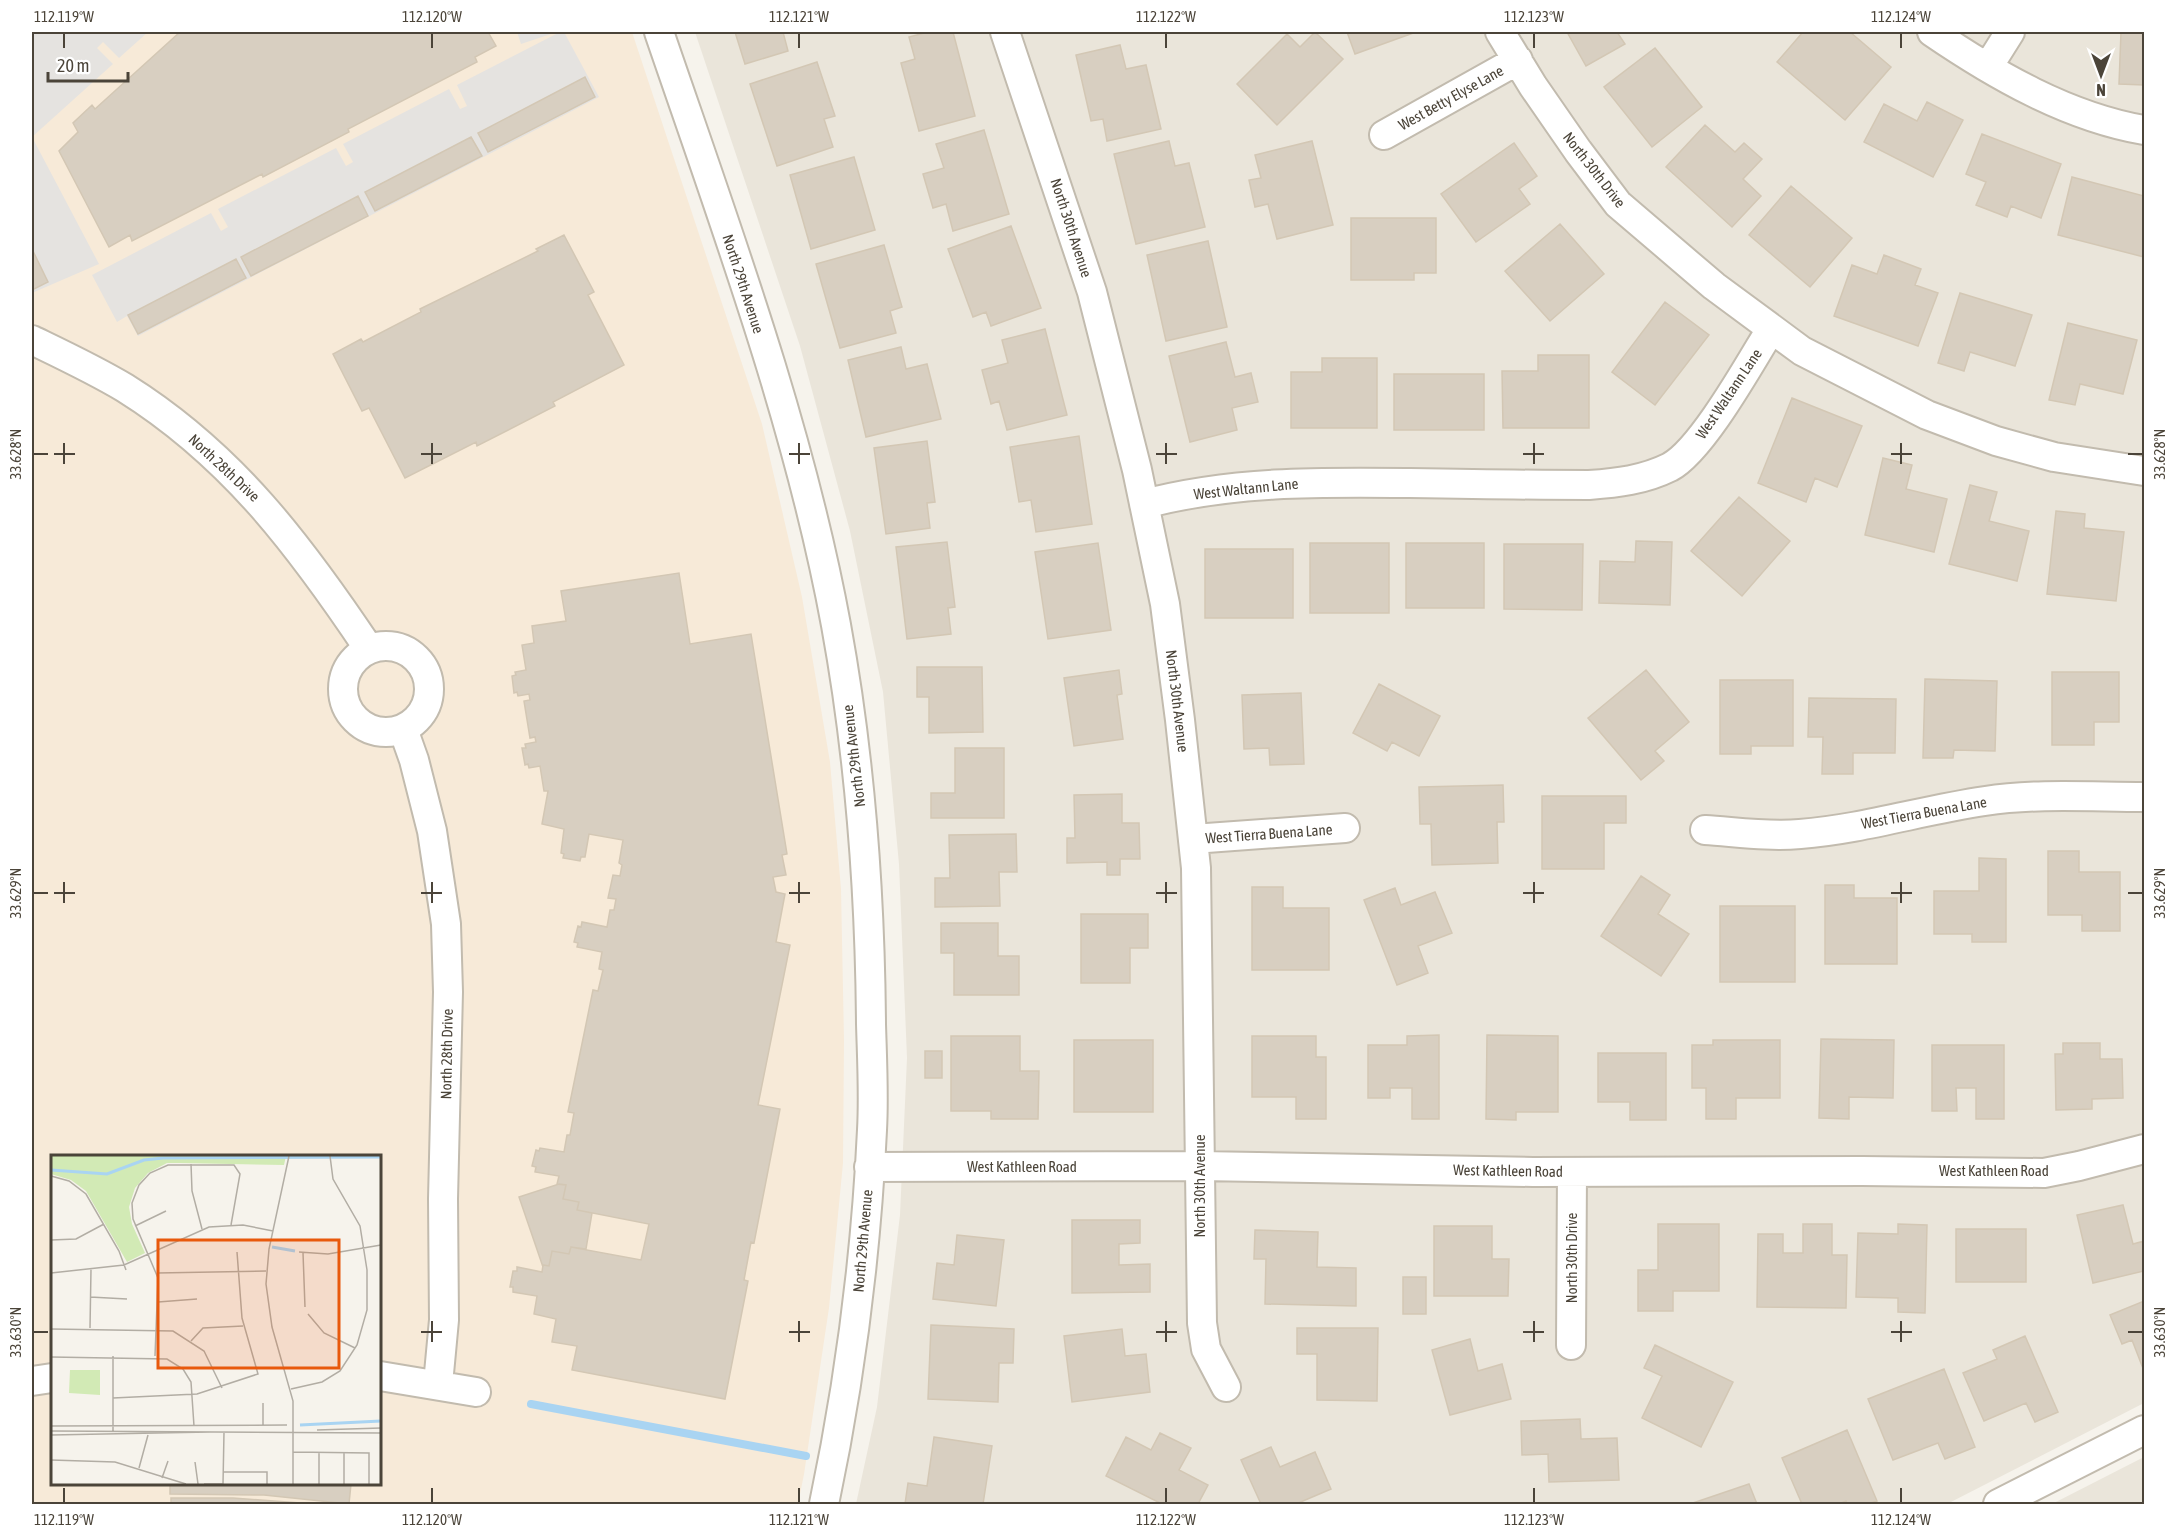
<svg xmlns="http://www.w3.org/2000/svg" width="2176" height="1536" viewBox="0 0 2176 1536" font-family="'Asap Condensed',sans-serif">
<style>
.residential{fill:#eae5da}
.commercial{fill:#f7ead8;fill-rule:evenodd}
.parking{fill:#e5e3e0}
.lines{fill:none;stroke-linecap:round;stroke-linejoin:round}
.stream{stroke:#a9d4f2;stroke-width:8}
.building{fill:#d8cfc1;stroke:#d3c7b4;stroke-width:1.5}
.minor-casing{stroke:#c2bbae;stroke-width:32}
.minor{stroke:#fff;stroke-width:28}
.ticks{fill:none;stroke:#4b4439;stroke-width:2}
.labels{text-anchor:middle;stroke-width:5;stroke-linejoin:round;paint-order:stroke}
.street-label{font-size:15px;fill:#4b4439;stroke:#fff}
.inset-river{fill:none;stroke:#a9d4f2;stroke-width:3}
.inset-road{fill:none;stroke:#b2ada4;stroke-width:1.5}
.view{fill:#e8590c;fill-opacity:0.15;stroke:#e8590c;stroke-width:3}
.inset-edge{fill:none;stroke:#4b4439;stroke-width:3}
.neatline{fill:none;stroke:#4b4439;stroke-width:2}
.ticks-label{font-size:15px;text-anchor:middle;fill:#4b4439}
</style>
<rect width="100%" height="100%" fill="#f6f3ec"/>
<path class="residential" d="M695 32H2144V1403L1947 1504H856L877 1407 900 1215 907 1058 899 864 883 692 850 531 800 346Z
M2144 1457V1504H2052Z"/>
<path class="commercial" d="M32 32H632L762 424 802 597 830 762 841 889 844 1040 843 1163 829 1308 804 1474 798 1504H32ZM52 1156H380V1484H52Z"/>
<path class="parking" d="M36 32H148L119 58 103 42 97 48 113 64 32 137 99 264 32 293V36Z
M517 32H557L521 44Z
M560 32H564L599 97 138 336 127 316 117 322 92 275 211 213 221 231 228 227 218 209 336 148 346 166 353 162 343 144 449 89 460 109 467 106 457 85Z"/>
<g class="lines">
<path class="stream" d="M531 1404 806 1456"/>
</g>
<path class="building" d="M180 32H488L496 46 475 57 477 62 348 129 349 132 263 177 262 174 132 241 130 235 109 247 59 151 78 132 73 123 92 105 95 109Z
M735 32H783L788 51 745 64Z
M928 32H953L975 116 919 131 901 63 915 59 909 37Z
M1315 32 1343 59 1277 125 1237 84 1287 34 1300 47Z
M1347 32H1416L1355 54Z
M1567 32H1617L1625 44 1586 66Z
M1803 32H1850L1891 67 1845 120 1777 62Z
M2121 32H2144V85L2119 84Z
M1120 45 1126 69 1146 65 1161 129 1107 141 1103 119 1091 121 1076 55Z
M1655 48 1702 107 1652 147 1604 87Z
M817 62 835 116 824 119 833 147 777 166 750 84Z
M585 77 595 97 488 152 478 133Z
M1927 102 1963 120 1933 177 1864 142 1884 104 1917 121Z
M1705 125 1735 152 1744 143 1762 159 1743 179 1761 196 1732 227 1666 167Z
M984 130 1009 214 953 231 946 204 933 208 923 174 944 168 936 144Z
M1982 134 2061 164 2041 218 2011 206 2007 217 1976 205 1986 182 1966 174Z
M471 137 482 156 375 211 365 192Z
M1169 141 1175 166 1189 163 1205 227 1136 244 1114 154Z
M1312 141 1333 225 1277 239 1268 204 1255 207 1249 180 1261 178 1255 155Z
M1514 143 1537 176 1519 189 1530 204 1476 242 1441 194Z
M854 157 875 230 811 249 790 175Z
M2072 177 2144 196V257L2058 235Z
M1791 186 1852 238 1810 287 1749 235Z
M358 196 368 216 251 276 241 257Z
M1351 218H1436V273H1414V280H1351Z
M1560 224 1604 274 1550 321 1505 271Z
M1011 226 1041 308 991 326 986 312 973 317 948 249Z
M564 235 594 292 588 295 624 365 553 402 555 406 477 446 476 442 405 478 369 408 362 411 333 354 361 339 363 342 421 312 420 309 538 251 536 249Z
M1208 241 1227 327 1166 341 1147 255Z
M884 245 902 307 890 311 896 333 840 348 816 264Z
M32 249 48 282 32 290Z
M1884 255 1921 269 1915 285 1938 293 1918 346 1834 316 1852 265 1877 274Z
M236 259 246 278 138 334 128 315Z
M1960 293 2032 315 2015 366 1970 352 1964 371 1938 363Z
M1665 302 1709 335 1655 405 1612 372Z
M2068 323 2137 340 2123 394 2080 384 2075 405 2049 400Z
M1045 329 1067 415 1007 430 999 401 991 404 982 370 1008 363 1002 340Z
M1226 342 1235 377 1251 373 1258 402 1232 408 1237 430 1190 442 1169 356Z
M901 347 906 369 927 364 941 419 866 437 848 360Z
M1538 355H1589V428H1503L1502 371H1538Z
M1322 358H1377V428H1291V372H1322Z
M1394 374H1484V430H1394Z
M1792 398 1862 426 1837 487 1815 478 1806 502 1758 483Z
M1079 436 1092 524 1036 532 1031 500 1019 502 1010 447Z
M927 441 935 502 927 503 930 528 886 534 874 448Z
M1883 458 1912 465 1906 489 1947 499 1934 552 1865 535Z
M1970 485 1997 492 1989 521 2029 531 2017 581 1949 564Z
M1739 497 1790 541 1742 596 1691 551Z
M2056 511 2085 514 2084 528 2124 532 2116 601 2047 594Z
M1636 541 1672 542 1670 605 1599 603 1600 561 1635 562Z
M947 542 955 607 948 608 951 634 907 639 896 547Z
M1098 543 1111 630 1048 639 1035 552Z
M1310 543H1389V613H1310Z
M1406 543H1484V608H1406Z
M1504 544H1583L1582 610 1504 609Z
M1205 549H1293V618H1205Z
M679 573 690 644 751 634 787 854 782 855 786 875 773 877 776 892 785 894 776 942 790 945 758 1105 780 1109 754 1243 751 1242 744 1280 748 1281 725 1399 572 1370 577 1346 552 1342 556 1319 534 1314 537 1296 513 1292V1287H510L513 1271H517V1267L542 1272 543 1265 549 1266 552 1251 569 1254 571 1247 641 1260 649 1224 577 1210 579 1202 563 1199 566 1185 557 1184 559 1176 535 1172 536 1167 532 1166 536 1150 539 1151 540 1148 564 1152 567 1135H570L574 1113 568 1112 593 990 598 991 603 970 599 969 602 952 577 947 578 943 574 942 578 926 581 927 582 922 607 927 610 910H614L616 899 608 898 613 875 620 876 622 865 619 863 623 840 589 834 585 857H581L580 861 563 858 564 854 561 853 564 829 542 824 548 791H544L540 766 529 768 528 764 525 765 522 748H526L525 744 536 742 535 737 530 738 524 701 530 700 529 694 518 696 517 692 514 693 512 676 516 675 515 672 526 670 522 645 534 643 532 626 566 621 561 591Z
M917 667H982L983 732 929 733V697H917Z
M1119 670 1122 694 1117 695 1123 739 1074 746 1064 678Z
M1646 670 1689 722 1655 751 1664 761 1641 780 1588 718Z
M2052 672H2119V722H2094V745H2052Z
M1925 679 1997 681 1995 751 1954 750 1953 758H1923Z
M1720 680H1793V746H1751V754H1720Z
M1379 684 1440 716 1419 756 1392 742 1387 751 1353 733Z
M1301 693 1304 764 1270 765 1269 748 1244 749 1242 695Z
M1809 698 1896 699 1895 753H1853V774H1822L1823 737H1808Z
M955 748H1004V818H931V793H955Z
M1503 785 1504 822H1497L1498 863 1432 865 1431 824H1420L1419 787Z
M1122 794V823H1139L1140 859H1120V875H1107V862L1067 863V838H1075L1074 795Z
M1542 796H1626V823H1604V869H1542Z
M1016 834 1017 872H999L1000 906 935 907V878H950L949 835Z
M2048 851H2079V872H2120V931H2082V915H2048Z
M1979 858 2006 859V942H1972V934H1934V891H1979Z
M1641 876 1670 895 1658 914 1689 934 1661 976 1601 936Z
M1825 885H1854V898H1897V964H1825Z
M1252 887H1283V908H1329V970H1252Z
M1395 888 1401 905 1435 892 1452 933 1418 946 1428 973 1397 985 1364 900Z
M1720 906H1795V982H1720Z
M1081 914H1148V948H1130V983H1081Z
M941 923H998V956H1019V995H954V953H941Z
M1439 1035V1119H1412V1088H1390V1098H1368V1045H1407V1036Z
M1487 1035 1558 1036V1112H1516V1120L1486 1119Z
M951 1036H1020V1071H1039L1038 1119H991V1111H951Z
M1252 1036H1316V1057H1326V1119H1296V1097H1252Z
M1821 1039 1894 1040 1893 1098 1849 1097V1119L1819 1118Z
M1074 1040H1153V1112H1074Z
M1713 1040H1780V1098H1736V1119H1706V1088H1692V1045H1713Z
M2063 1043H2100V1059H2122L2123 1098 2092 1099V1109L2056 1110 2055 1054H2063Z
M1932 1045H2004V1119H1976V1088H1956L1957 1111H1932Z
M925 1051H942V1078H925Z
M1598 1053H1666V1120H1630V1102H1598Z
M559 1184 566 1185 563 1199 579 1202 577 1210 592 1213 586 1249 571 1247 569 1254 552 1251 549 1266 543 1265V1267L519 1197Z
M2123 1205 2133 1244 2144 1241V1271L2093 1283 2077 1215Z
M1072 1220H1140V1243L1119 1244V1265L1150 1264V1292L1072 1293Z
M1658 1224H1719V1291H1673V1311H1638V1270H1658Z
M1803 1224H1832V1255H1847L1846 1308 1757 1307 1758 1234H1783V1253H1803Z
M1898 1224 1927 1225 1925 1313 1898 1312V1298L1856 1297 1858 1233 1898 1234Z
M1434 1226H1492V1259H1509L1508 1296H1434Z
M1956 1229H2026V1282H1956Z
M1255 1230 1318 1232 1317 1267 1356 1268V1306L1265 1304 1266 1259H1254Z
M957 1235 1004 1240 996 1306 933 1299 937 1263 954 1265Z
M1403 1277H1426V1314H1403Z
M2144 1301V1371L2132 1340 2122 1344 2110 1315Z
M931 1325 1014 1329 1013 1363H999L998 1402 928 1399Z
M1297 1328H1378L1377 1401 1317 1400V1354H1297Z
M1122 1329 1125 1356 1146 1354 1150 1392 1072 1402 1064 1336Z
M2025 1336 2058 1412 2035 1422 2026 1403 1984 1421 1963 1373 1997 1359 1993 1350Z
M1470 1339 1478 1371 1502 1364 1511 1399 1450 1415 1432 1350Z
M1655 1345 1733 1382 1701 1447 1642 1418 1662 1376 1644 1368Z
M1944 1369 1975 1447 1945 1459 1938 1443 1893 1460 1868 1399Z
M1580 1419 1581 1439 1617 1438 1619 1480 1549 1482 1548 1454 1522 1455 1521 1421Z
M1847 1430 1877 1501 1868 1504H1847L1846 1501 1839 1504H1802L1782 1458Z
M1160 1433 1191 1448 1179 1470 1208 1485 1198 1504H1162L1106 1476 1126 1437 1151 1450Z
M934 1437 992 1446 983 1504H905L908 1483 927 1486Z
M1271 1447 1280 1467 1315 1452 1331 1489 1296 1504H1261L1241 1460Z
M170 1484H351L349 1504 264 1495 170 1494Z
M1749 1484 1757 1504H1690Z
M171 1498H233L314 1504H171Z"/>
<g class="lines">
<g class="minor-casing">
<path id="minor" d="M659 32C725 225 799 424 836 625 860 756 870 891 871 1024 872 1059 874 1095 872 1130 866 1256 850 1381 824 1504
M1005 32 1092 292 1137 470 1165 604 1180 720 1196 868 1202 1323 1206 1349 1226 1387
M1500 32 1533 86 1578 151 1618 204 1714 286 1802 351 1927 415 1996 441 2054 457 2144 471
M1932 32C1995 75 2068 117 2144 130
M1988 67 2010 32
M1384 135 1518 60
M32 340C63 355 95 370 125 388 232 455 300 546 369 649
M1144 504C1231 481 1318 482 1407 483 1468 484 1528 485 1589 485 1617 483 1644 480 1670 467 1702 450 1750 363 1771 329
M343 689a43 43 0 1 1 86 0a43 43 0 1 1-86 0Z
M403 729 414 760 432 831 446 924 448 992 443 1199 444 1320 438 1384
M1705 830C1736 832 1769 837 1800 834 1863 829 1923 810 1985 801 2037 793 2092 797 2144 797
M1193 839 1345 828
M869 1167 1200 1166 1533 1172 1862 1171 2044 1173 2079 1166 2144 1149
M1571 1345 1572 1172
M380 1376 476 1392
M32 1381 52 1378
M1998 1504 2144 1430"/>
</g>
<use href="#minor" class="minor"/>
</g>
<path class="ticks" d="M64 33V48M432 33V48M799 33V48M1166 33V48M1534 33V48M1901 33V48M64 443V464M432 443V464M799 443V464M1166 443V464M1534 443V464M1901 443V464M33 454H48M54 454H75M421 454H442M789 454H810M1156 454H1177M1523 454H1544M1891 454H1912M2128 454H2143M64 882V903M432 882V903M799 882V903M1166 882V903M1534 882V903M1901 882V903M33 893H48M54 893H75M421 893H442M789 893H810M1156 893H1177M1523 893H1544M1891 893H1912M2128 893H2143M432 1321V1342M799 1321V1342M1166 1321V1342M1534 1321V1342M1901 1321V1342M33 1332H48M421 1332H442M789 1332H810M1156 1332H1177M1523 1332H1544M1891 1332H1912M2128 1332H2143M64 1488V1503M432 1488V1503M799 1488V1503M1166 1488V1503M1534 1488V1503M1901 1488V1503"/>
<g class="labels">
<g class="street-label">
<text transform="translate(1451 98) rotate(-29)" y="5">West Betty Elyse Lane</text>
<text transform="translate(1594 170) rotate(52)" y="5">North 30th Drive</text>
<text transform="translate(1071 228) rotate(72)" y="5">North 30th Avenue</text>
<text transform="translate(743 284) rotate(72)" y="5">North 29th Avenue</text>
<text transform="translate(1729 394) rotate(-56)" y="5">West Waltann Lane</text>
<text transform="translate(224 468) rotate(43)" y="5">North 28th Drive</text>
<text transform="translate(1246 489) rotate(-6)" y="5">West Waltann Lane</text>
<text transform="translate(1177 701) rotate(83)" y="5">North 30th Avenue</text>
<text transform="translate(854 756) rotate(-97)" y="5">North 29th Avenue</text>
<text transform="translate(1924 813) rotate(-10)" y="5">West Tierra Buena Lane</text>
<text transform="translate(1269 834) rotate(-4)" y="5">West Tierra Buena Lane</text>
<text transform="translate(447 1054) rotate(-89)" y="5">North 28th Drive</text>
<text x="1022" y="1172">West Kathleen Road</text>
<text transform="translate(1508 1171) rotate(1)" y="5">West Kathleen Road</text>
<text x="1994" y="1176">West Kathleen Road</text>
<text transform="translate(1200 1186) rotate(-90)" y="5">North 30th Avenue</text>
<text transform="translate(863 1241) rotate(-85)" y="5">North 29th Avenue</text>
<text transform="translate(1572 1258) rotate(-90)" y="5">North 30th Drive</text>
</g>
</g>
<g transform="translate(51 1155)">
<rect width="330" height="330" fill="#f6f3ec"/>
<path d="M0 1H235L233 10 129 8H116L97 18 84 33 78 52 81 69 94 98 76 107 35 36 20 25 0 19ZM19 215H49V240L18 238Z" fill="#d2eab5"/>
<path class="inset-river" d="M0 15 56 19 93 5 112 3 330 2M221 92 244 96M249 270 330 266"/>
<path class="inset-road" d="M238 1 218 94 215 129 221 172 242 246V329M140 9 141 36 151 74M0 21 18 26 35 39 68 96 75 115M84 71 115 56M0 85 25 84 53 69M248 97 277 99 330 90M252 98 254 152M0 118 73 110 158 72 192 70 222 76M106 118 215 116M39 142 76 144M107 147 146 144M257 159 273 178 304 193M39 173 40 114M0 174 122 176 153 196 171 233M140 186 152 173 192 171M62 201V276M104 201 107 123 82 64 81 48 88 30 99 18 117 10H183L189 19 180 70M0 202 116 204 132 214 140 227 143 271M240 234 271 227 289 216 306 190 316 155V115L309 71 282 24 279 1M62 243 146 239 207 219 191 163 186 97M212 248V271M0 271 236 270M266 275 330 273M0 276 330 278M0 280 159 277M242 297 318 298V329M0 305 64 307 135 329M144 307 147 329M88 313 97 280M172 317H216V329M111 323 117 306M153 329H172M172 329 173 277M268 329V298M293 329V298"/>
<path class="view" d="M107 85H288V213H107Z"/>
<rect width="330" height="330" class="inset-edge"/>
</g>
<rect width="2176" height="1536" fill="none" stroke="#ffffff" stroke-width="66"/>
<g transform="translate(2101 75) rotate(180)" stroke="#ffffff" stroke-width="4.5" paint-order="stroke">
<path d="M0-4.5L10 22L0 15L-10 22Z" fill="#4b4439"/>
<text y="-9" font-size="16" font-weight="bold" text-anchor="middle" fill="#4b4439">N</text>
</g>
<path d="M48 72v9h80v-9" fill="none" stroke="#4b4439" stroke-width="3"/>
<text x="57" y="72" font-size="18" fill="#4b4439" stroke="#ffffff" stroke-width="4.5" paint-order="stroke">20 m</text>
<rect x="33" y="33" width="2110" height="1470" class="neatline"/>
<g class="ticks-label">
<text x="64" y="22">112.119°W</text>
<text x="432" y="22">112.120°W</text>
<text x="799" y="22">112.121°W</text>
<text x="1166" y="22">112.122°W</text>
<text x="1534" y="22">112.123°W</text>
<text x="1901" y="22">112.124°W</text>
<text transform="translate(2160 454) rotate(-90)" y="5">33.628°N</text>
<text transform="translate(16 454) rotate(-90)" y="5">33.628°N</text>
<text transform="translate(2160 893) rotate(-90)" y="5">33.629°N</text>
<text transform="translate(16 893) rotate(-90)" y="5">33.629°N</text>
<text transform="translate(2160 1332) rotate(-90)" y="5">33.630°N</text>
<text transform="translate(16 1332) rotate(-90)" y="5">33.630°N</text>
<text x="64" y="1525">112.119°W</text>
<text x="432" y="1525">112.120°W</text>
<text x="799" y="1525">112.121°W</text>
<text x="1166" y="1525">112.122°W</text>
<text x="1534" y="1525">112.123°W</text>
<text x="1901" y="1525">112.124°W</text>
</g>
</svg>
